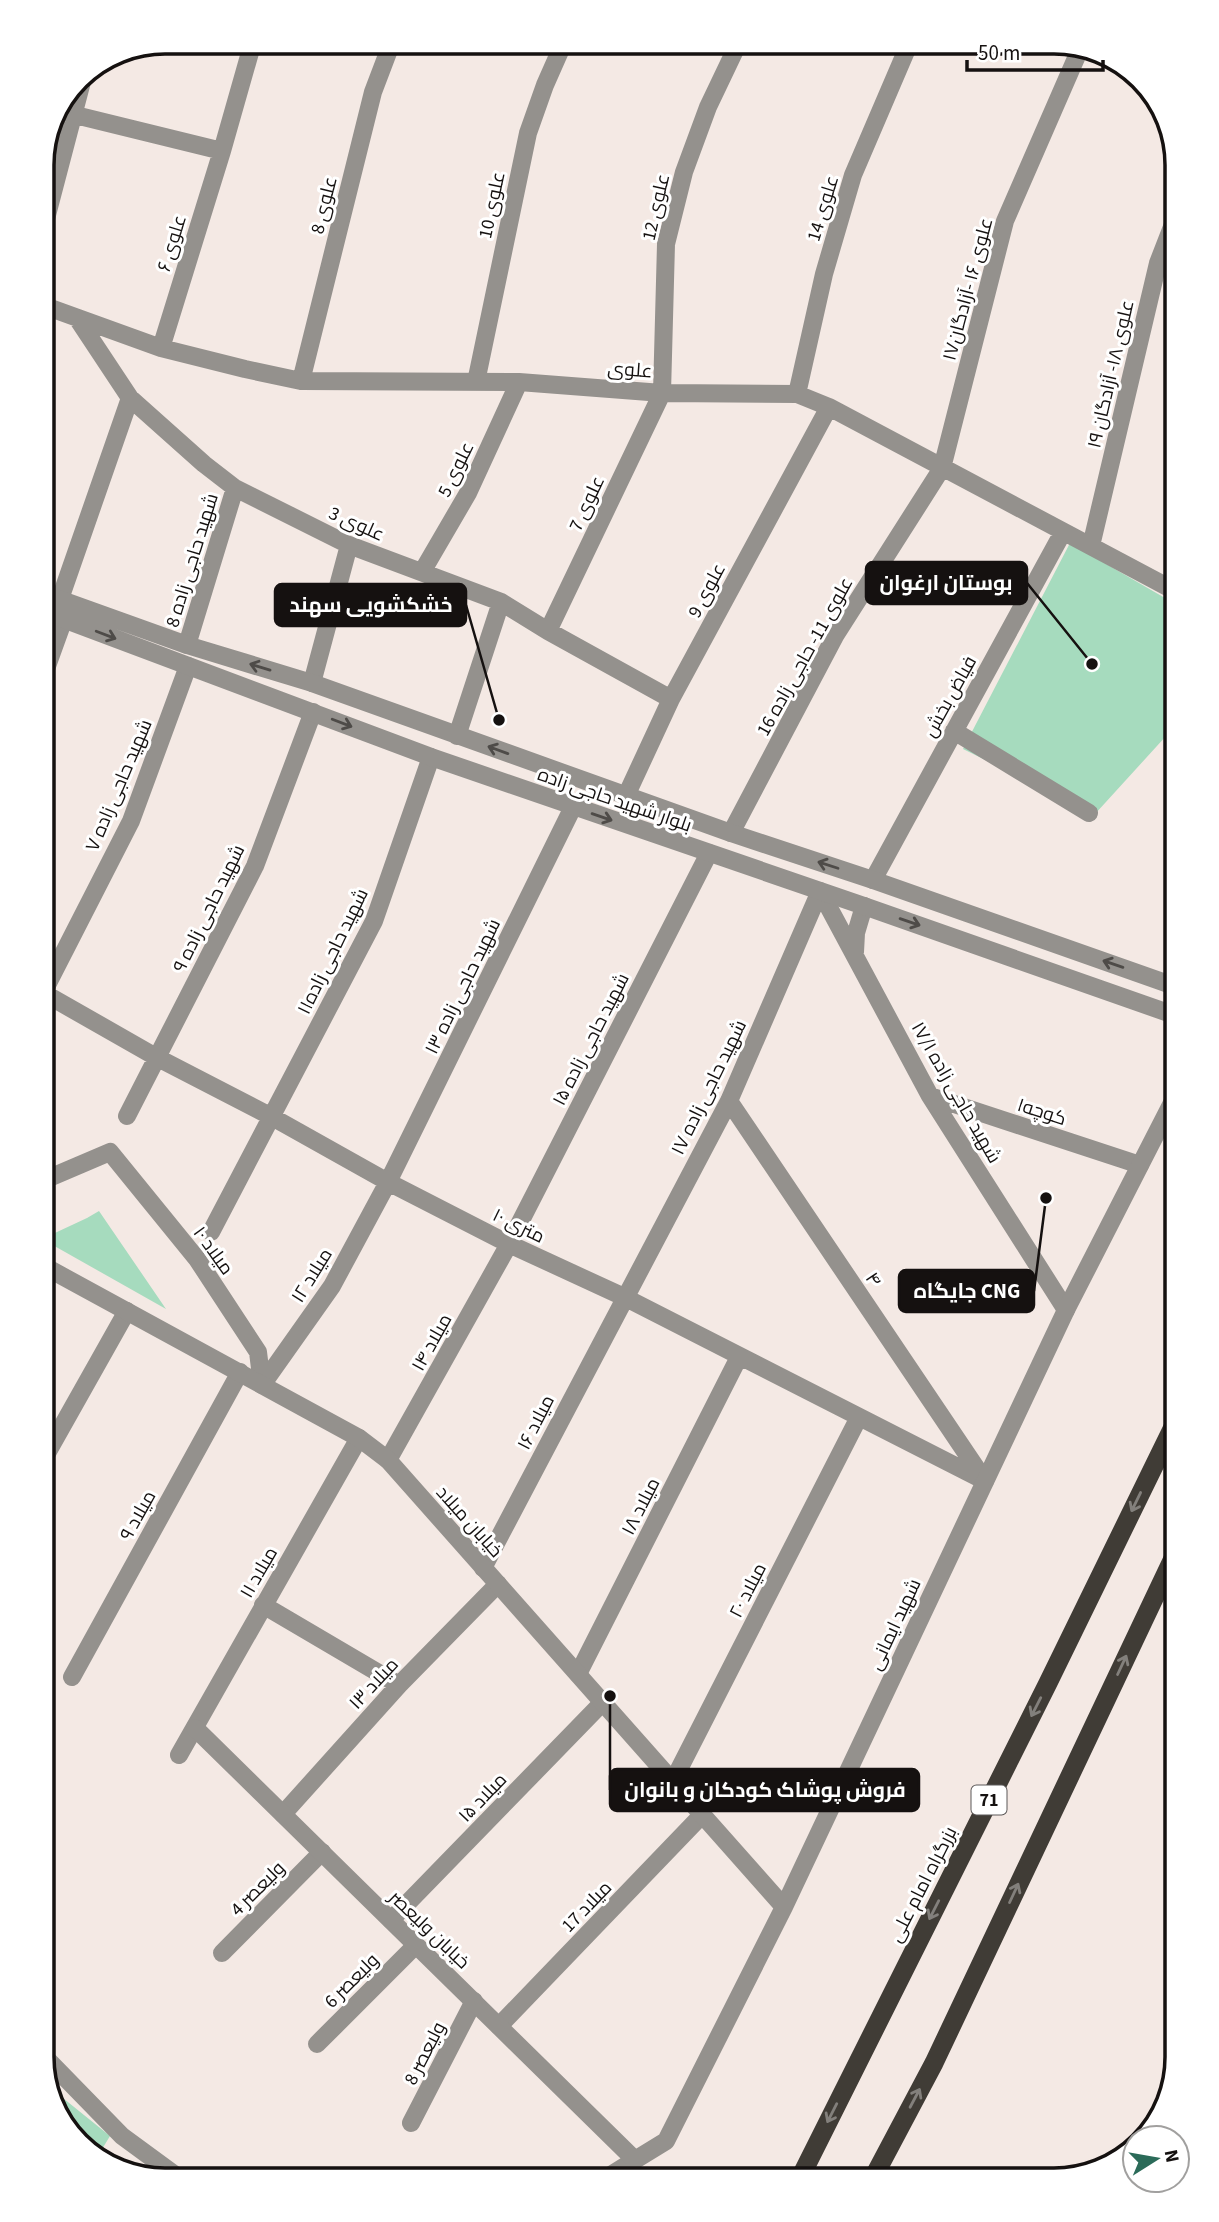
<svg xmlns="http://www.w3.org/2000/svg" width="1219" height="2222" viewBox="0 0 1219 2222" font-family="'Source Sans 3',Cairo,sans-serif">
<style>
.green{fill:#a6dbbe}
.lines{fill:none;stroke-linecap:round;stroke-linejoin:round}
.minor{stroke:#94918d;stroke-width:18}
.tertiary{stroke:#94918d;stroke-width:18}
.trunk{stroke:#403c36;stroke-width:19}
.oneway{stroke:#4e4b48}
.oneway2{stroke:#83807c}
.labels{text-anchor:middle;stroke-width:6;stroke-linejoin:round;paint-order:stroke}
.shield{fill:#fff;stroke:#5b5858;stroke-width:2}
.shield-label{font-size:18px;font-weight:bold;fill:#151110}
.street-label{font-size:19px;fill:#151110;stroke:#fff}
.rim{fill:none;stroke:#151110;stroke-width:3.5}
.leader{fill:none;stroke:#151110;stroke-width:2.5}
.callout-dot{fill:#151110;stroke:#fff;stroke-width:2.5}
.callout{fill:#151110;stroke:#151110;stroke-width:2.5}
.callout-label{font-size:21px;text-anchor:middle;font-weight:bold;fill:#fff}
</style>
<rect width="100%" height="100%" fill="#f4e9e4"/>
<path class="green" d="M1070 543 1177 605V724L1095 814 963 749Z
M99 1211 166 1309 42 1239 87 1218Z
M48 2086 110 2136 96 2159 52 2104Z"/>
<g class="lines">
<path class="minor" d="M63 112 222 151
M42 234 84 74
M42 305 161 348 245 369 301 381 519 382 662 393 797 394 829 407 1177 592
M77 318 130 398 204 464 235 488 349 545 501 602 548 631 671 699
M161 348 222 151 253 42
M301 381 373 92 392 42
M476 382 528 133 545 85 564 42
M797 394 824 274 853 175 910 42
M1091 546 1158 263 1177 214
M422 572 468 493 519 382
M60 599 130 398
M548 631 662 393 666 244 684 172 708 107 739 42
M187 645 235 488
M42 680 64 619
M312 683 349 545
M954 731 1089 813
M457 736 501 602
M626 796 671 699 829 407
M731 833 835 636 942 468 1005 221 1080 49
M873 880 1063 532
M820 891 930 1096 1066 1310
M855 952 856 933 864 906
M42 992 156 1057 272 1117 388 1182 509 1244 624 1297 985 1481
M42 995 131 821 188 666
M930 1096 1140 1165
M729 1101 983 1478
M127 1116 255 866 313 712
M42 1181 110 1152 197 1259 258 1352 262 1385
M211 1232 374 921 431 757
M262 1385 332 1286 388 1182 573 807
M388 1460 509 1244 709 853
M42 1462 127 1311
M483 1568 729 1101 820 891
M263 1605 399 1685
M578 1674 739 1357
M72 1677 240 1372
M179 1755 359 1438
M673 1781 859 1417
M283 1814 399 1685 498 1584
M391 1920 603 1702
M222 1953 322 1852
M499 2026 702 1815
M317 2044 416 1945
M42 2054 122 2136 182 2180
M411 2123 474 2001
M603 2180 635 2160"/>
<path class="tertiary" d="M42 593 187 645 312 683 731 833 873 880 1177 987
M42 611 431 757 864 906 1177 1016
M42 1265 359 1438 388 1460 784 1907
M195 1728 635 2160 666 2141 784 1907 1066 1310 1177 1093"/>
<path class="trunk" d="M799 2180 1048 1683 1177 1419
M872 2180 934 2063 1177 1550"/>
</g>
<defs><path id="oneway-shaft" d="M-6 0H5M1.5-3L5.5 0L1.5 3" fill="none" stroke-width="1.6" stroke-linecap="round" stroke-linejoin="round" transform="scale(1.75)"/></defs>
<g class="oneway">
<use href="#oneway-shaft" transform="translate(106 635) rotate(21)"/>
<use href="#oneway-shaft" transform="translate(260 667) rotate(-163)"/>
<use href="#oneway-shaft" transform="translate(342 723) rotate(21)"/>
<use href="#oneway-shaft" transform="translate(498 750) rotate(-160)"/>
<use href="#oneway-shaft" transform="translate(602 817) rotate(19)"/>
<use href="#oneway-shaft" transform="translate(828 865) rotate(-162)"/>
<use href="#oneway-shaft" transform="translate(910 922) rotate(19)"/>
<use href="#oneway-shaft" transform="translate(1113 964) rotate(-161)"/>
</g>
<g class="oneway2">
<use href="#oneway-shaft" transform="translate(1136 1502) rotate(116)"/>
<use href="#oneway-shaft" transform="translate(1122 1665) rotate(-65)"/>
<use href="#oneway-shaft" transform="translate(1036 1707) rotate(117)"/>
<use href="#oneway-shaft" transform="translate(1014 1893) rotate(-65)"/>
<use href="#oneway-shaft" transform="translate(934 1910) rotate(117)"/>
<use href="#oneway-shaft" transform="translate(915 2098) rotate(-62)"/>
<use href="#oneway-shaft" transform="translate(832 2113) rotate(117)"/>
</g>
<g class="labels">
<rect class="shield" x="971.5" y="1785.5" width="35" height="29" rx="5"/>
<g class="shield-label">
<text x="989" y="1806">71</text>
</g>
<g class="street-label">
<text transform="translate(323 205) rotate(-76)" y="7">علوی 8</text>
<text transform="translate(491 205) rotate(-78)" y="7">علوی 10</text>
<text transform="translate(655 207) rotate(-77)" y="7">علوی 12</text>
<text transform="translate(822 208) rotate(-73)" y="7">علوی 14</text>
<text transform="translate(171 243) rotate(-73)" y="7">علوی ۶</text>
<text transform="translate(967 289) rotate(-75)" y="7">علوی ۱۶ -آزادگان۱۷</text>
<text transform="translate(630 369) rotate(4)" y="7">علوی</text>
<text transform="translate(1110 374) rotate(-77)" y="7">علوی ۱٨- آزادگان ۱۹</text>
<text transform="translate(455 469) rotate(-64)" y="7">علوی 5</text>
<text transform="translate(586 503) rotate(-65)" y="7">علوی 7</text>
<text transform="translate(357 523) rotate(24)" y="7">علوی 3</text>
<text transform="translate(191 560) rotate(-73)" y="7">شهید حاجی زاده 8</text>
<text transform="translate(706 590) rotate(-62)" y="7">علوی 9</text>
<text transform="translate(804 656) rotate(-61)" y="7">علوی 11- حاجی زاده 16</text>
<text transform="translate(949 696) rotate(-61)" y="7">فیاض بخش</text>
<text transform="translate(118 785) rotate(-67)" y="7">شهید حاجی زاده ۷</text>
<text transform="translate(615 799) rotate(19)" y="7">بلوار شهید حاجی زاده</text>
<text transform="translate(208 908) rotate(-64)" y="7">شهید حاجی زاده ۹</text>
<text transform="translate(332 951) rotate(-64)" y="7">شهید حاجی زاده۱۱</text>
<text transform="translate(462 986) rotate(-64)" y="7">شهید حاجی زاده ۱۳</text>
<text transform="translate(590 1039) rotate(-63)" y="7">شهید حاجی زاده ۱۵</text>
<text transform="translate(708 1087) rotate(-64)" y="7">شهید حاجی زاده ۱۷</text>
<text transform="translate(957 1092) rotate(60)" y="7">شهید حاجی زاده ۱۷/۱</text>
<text transform="translate(1042 1111) rotate(18)" y="7">کوچه۱</text>
<text transform="translate(519 1225) rotate(26)" y="7">۱۰ متری</text>
<text transform="translate(214 1250) rotate(54)" y="7">میلاد ۱۰</text>
<text transform="translate(311 1275) rotate(-58)" y="7">میلاد ۱۲</text>
<text transform="translate(874 1279) rotate(56)" y="7">۴</text>
<text transform="translate(431 1342) rotate(-61)" y="7">میلاد ۱۴</text>
<text transform="translate(535 1422) rotate(-63)" y="7">میلاد ۱۶</text>
<text transform="translate(640 1506) rotate(-63)" y="7">میلاد ۱۸</text>
<text transform="translate(137 1515) rotate(-61)" y="7">میلاد ۹</text>
<text transform="translate(470 1521) rotate(48)" y="7">خیابان میلاد</text>
<text transform="translate(258 1572) rotate(-60)" y="7">میلاد ۱۱</text>
<text transform="translate(747 1590) rotate(-63)" y="7">میلاد ۲۰</text>
<text transform="translate(894 1624) rotate(-65)" y="7">شهید ایمانی</text>
<text transform="translate(373 1683) rotate(-47)" y="7">میلاد ۱۳</text>
<text transform="translate(482 1797) rotate(-46)" y="7">میلاد ۱۵</text>
<text transform="translate(922 1884) rotate(-63)" y="7">بزرگراه امام علی</text>
<text transform="translate(257 1888) rotate(-45)" y="7">ولیعصر 4</text>
<text transform="translate(586 1906) rotate(-46)" y="7">میلاد 17</text>
<text transform="translate(430 1929) rotate(44)" y="7">خیابان ولیعصر</text>
<text transform="translate(351 1980) rotate(-45)" y="7">ولیعصر 6</text>
<text transform="translate(424 2053) rotate(-63)" y="7">ولیعصر 8</text>
</g>
</g>
<path d="M0 0H1219V2222H0ZM165 54H1054A111 111 0 0 1 1165 165V2057A111 111 0 0 1 1054 2168H165A111 111 0 0 1 54 2057V165A111 111 0 0 1 165 54Z" fill="#fff" fill-rule="evenodd"/>
<path class="rim" d="M165 54H1054A111 111 0 0 1 1165 165V2057A111 111 0 0 1 1054 2168H165A111 111 0 0 1 54 2057V165A111 111 0 0 1 165 54Z"/>
<path class="leader" d="M1092 664L1027 583M499 720L466 605M1046 1198L1034 1291M610 1696L610 1790"/>
<g class="callout-dot">
<circle cx="1092" cy="664" r="7"/>
<circle cx="499" cy="720" r="7"/>
<circle cx="1046" cy="1198" r="7"/>
<circle cx="610" cy="1696" r="7"/>
</g>
<g class="callout">
<rect x="866" y="562" width="161" height="42" rx="7"/>
<rect x="275" y="584" width="191" height="42" rx="7"/>
<rect x="899" y="1270" width="135" height="42" rx="7"/>
<rect x="610" y="1769" width="309" height="42" rx="7"/>
</g>
<g class="callout-label">
<text x="946" y="590">بوستان ارغوان</text>
<text x="371" y="612">خشکشویی سهند</text>
<text x="967" y="1298">جایگاه CNG</text>
<text x="765" y="1797">فروش پوشاک کودکان و بانوان</text>
</g>
<g transform="translate(1156 2159) rotate(79)"><circle r="33" fill="#ffffff" stroke="#a1a09f" stroke-width="2"/>
<path d="M0-5L12 26L0 18L-12 26Z" fill="#2b6b59"/>
<text y="-10" font-size="19" font-weight="bold" text-anchor="middle" fill="#151110">N</text>
</g>
<path d="M967 60v10h136v-10" fill="none" stroke="#151110" stroke-width="3.5"/>
<text x="978" y="60" font-size="21" fill="#151110" stroke="#ffffff" stroke-width="5" paint-order="stroke">50 m</text>
</svg>
